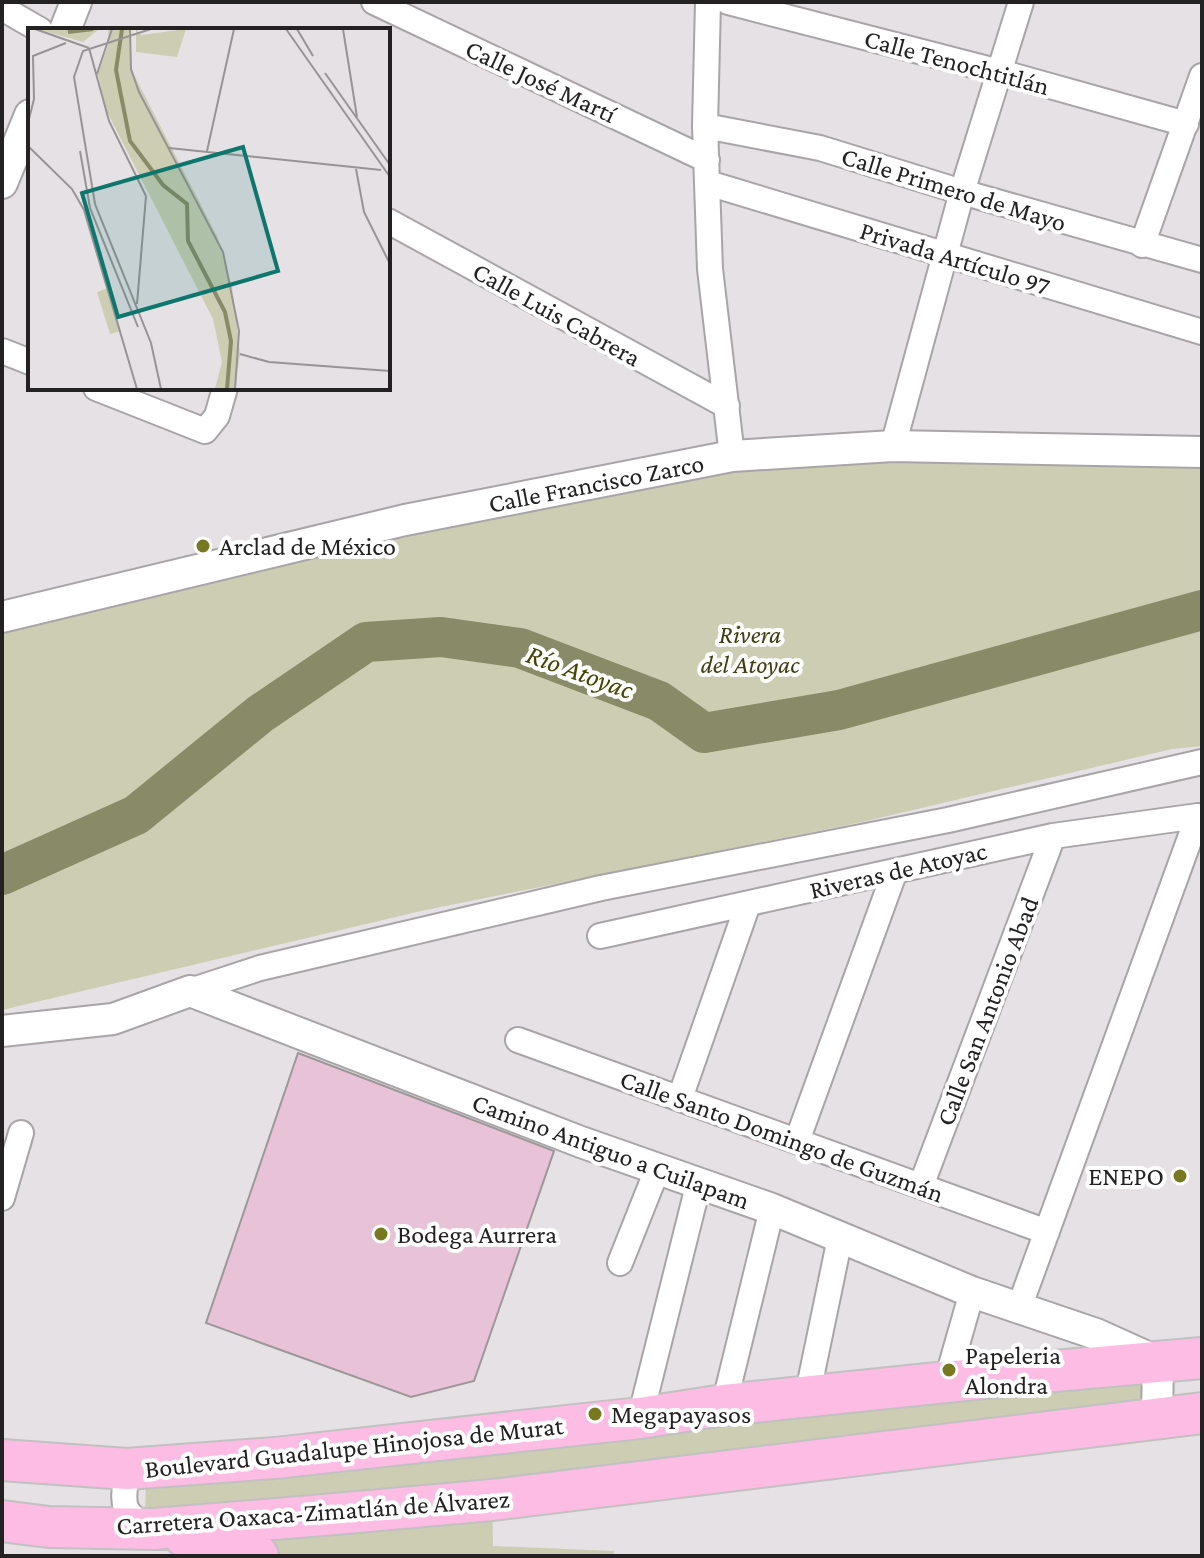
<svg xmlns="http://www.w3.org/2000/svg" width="1204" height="1558" viewBox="0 0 1204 1558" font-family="'Crimson Pro',serif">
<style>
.green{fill:#cccdb3}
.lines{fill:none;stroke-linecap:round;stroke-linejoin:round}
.river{stroke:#898a67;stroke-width:40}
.building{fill:#e8c2d6;stroke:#9c9799;stroke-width:2}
.minor-casing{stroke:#a9a4a7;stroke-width:28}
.tertiary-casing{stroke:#a9a4a7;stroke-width:34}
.primary-casing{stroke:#c1c1c1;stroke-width:44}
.minor{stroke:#fff;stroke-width:24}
.tertiary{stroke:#fff;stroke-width:30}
.primary{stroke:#fdbce3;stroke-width:40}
.poi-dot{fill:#77781f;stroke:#fff;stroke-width:3}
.labels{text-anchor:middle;stroke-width:8;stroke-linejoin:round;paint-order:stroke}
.street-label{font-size:26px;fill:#232122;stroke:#fff}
.poi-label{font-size:26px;fill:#232122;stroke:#fff;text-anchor:start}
.park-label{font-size:26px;font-style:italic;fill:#3e3e11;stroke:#fff}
.water-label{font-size:28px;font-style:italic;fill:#454503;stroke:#fff}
.inset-river{fill:none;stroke:#898a67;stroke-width:4}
.inset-road{fill:none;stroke:#989496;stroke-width:2}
.view{fill:#0f766e;fill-opacity:0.15;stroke:#0f766e;stroke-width:4}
.inset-edge{fill:none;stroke:#232122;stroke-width:4}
</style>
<rect width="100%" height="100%" fill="#e6e1e4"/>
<path class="green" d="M1202 452V746L1172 749 862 822 421 911 2 1010V617L732 456Z
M1147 1378 1152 1413 878 1446 145 1515 146 1478Z
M492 1500 493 1546 614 1551V1556H203L320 1524Z"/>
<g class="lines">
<path class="river" d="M2 875 136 815 260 714 366 642 441 637 520 648 659 701 704 733 839 710 1202 610"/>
</g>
<path class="building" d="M298 1053 554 1151 474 1381 411 1397 206 1323Z"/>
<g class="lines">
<g class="minor-casing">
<path id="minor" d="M374 2 707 160
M708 2 705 126 710 269 732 456
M728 2 1000 72 1186 124
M2 8 40 30
M705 126 820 148 962 192 1202 260
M708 183 1202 332
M388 221 727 406
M1142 245 1202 76
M2 351 30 362
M96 388 205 431 217 416 225 388
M893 446 962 192 1021 2
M600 936 1053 836 1198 816 1019 1308
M190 991 260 968 601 888 948 820 1202 762
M518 1040 1047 1232
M680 1098 748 904
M797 1141 895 871
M921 1186 1053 836
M2 1198 21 1133
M620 1263 657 1170
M946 1383 972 1292
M807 1397 840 1238
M724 1405 772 1209
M640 1418 699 1182
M127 1469C124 1500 117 1512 149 1527"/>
</g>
<g class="tertiary-casing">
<path id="tertiary" d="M65 30 76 2
M2 183 30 115
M2 617 405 520 732 456 893 446 1202 452
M2 1031 113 1019 190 991 581 1142 772 1209 972 1292 1096 1334 1158 1362 1157 1419"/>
</g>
<g class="primary-casing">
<path id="primary" d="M2 1460 127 1469 275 1458 640 1418 724 1405 1043 1372 1202 1358
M2 1521 49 1527 154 1529 335 1514 492 1500 1202 1413
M185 1537 258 1556"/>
</g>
<use href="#minor" class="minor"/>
<use href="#tertiary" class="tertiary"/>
<use href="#primary" class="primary"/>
</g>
<g class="poi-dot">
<circle cx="203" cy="546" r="8"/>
<circle cx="1180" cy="1176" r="8"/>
<circle cx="381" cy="1234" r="8"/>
<circle cx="949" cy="1370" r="8"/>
<circle cx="595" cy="1414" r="8"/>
</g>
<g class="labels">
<g class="street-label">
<text transform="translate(957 62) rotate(15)" y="9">Calle Tenochtitlán</text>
<text transform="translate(541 81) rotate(25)" y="9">Calle José Martí</text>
<text transform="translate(954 189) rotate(17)" y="9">Calle Primero de Mayo</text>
<text transform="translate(955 258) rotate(17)" y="9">Privada Artículo 97</text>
<text transform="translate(557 314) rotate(29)" y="9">Calle Luis Cabrera</text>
<text transform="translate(596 483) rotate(-11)" y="9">Calle Francisco Zarco</text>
<text transform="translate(898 870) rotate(-13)" y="9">Riveras de Atoyac</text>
<text transform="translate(987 1011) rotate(-69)" y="9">Calle San Antonio Abad</text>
<text transform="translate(782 1136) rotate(20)" y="9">Calle Santo Domingo de Guzmán</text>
<text transform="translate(611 1151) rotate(20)" y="9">Camino Antiguo a Cuilapam</text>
<text transform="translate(354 1447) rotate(-6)" y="9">Boulevard Guadalupe Hinojosa de Murat</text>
<text transform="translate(313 1512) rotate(-4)" y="9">Carretera Oaxaca-Zimatlán de Álvarez</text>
</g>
<g class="poi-label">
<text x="219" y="555">Arclad de México</text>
<text x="1164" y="1185" text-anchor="end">ENEPO</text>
<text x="397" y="1243">Bodega Aurrera</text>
<text x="965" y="1364">Papeleria<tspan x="965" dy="30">Alondra</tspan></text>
<text x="611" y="1423">Megapayasos</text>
</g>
<g class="park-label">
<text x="750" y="643">Rivera<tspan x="750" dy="30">del Atoyac</tspan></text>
</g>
<g class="water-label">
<text transform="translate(580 671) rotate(20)" y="10">Río Atoyac</text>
</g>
</g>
<g transform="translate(28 28)">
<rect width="362" height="362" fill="#e6e1e4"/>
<path d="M9 1H71L55 14ZM80 1H102L103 41 189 208 204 258 212 326 207 361H187L194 334 185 291 78 82 70 46 81 15ZM108 1 113 7 158 1 149 29 108 24ZM80 260 93 303 82 306 69 264Z" fill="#cccdb3"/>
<path class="inset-river" d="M94 1 88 42 102 113 135 157 159 176 160 213 197 284 203 313 199 361M40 4 65 1"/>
<path class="inset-road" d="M7 1 61 20M102 1 103 41 111 64 195 224 211 303 207 361M123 1 55 23 46 49 67 176 123 315 133 361M258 1 362 149M269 1 285 28M315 1 329 89M61 20 81 93 118 168 109 276M297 45 362 137M69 46 84 1M0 95 6 71 5 28 38 15M0 118 44 161 56 182 109 361M141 120 353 142M52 123 62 180 110 299M179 123 206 1M328 141 336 184 362 236M212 326 241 334 362 343"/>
<path class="view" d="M215 119 250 243 90 289 54 165Z"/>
<rect width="362" height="362" class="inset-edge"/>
</g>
<rect width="1204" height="1558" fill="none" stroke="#232122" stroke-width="8"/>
</svg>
